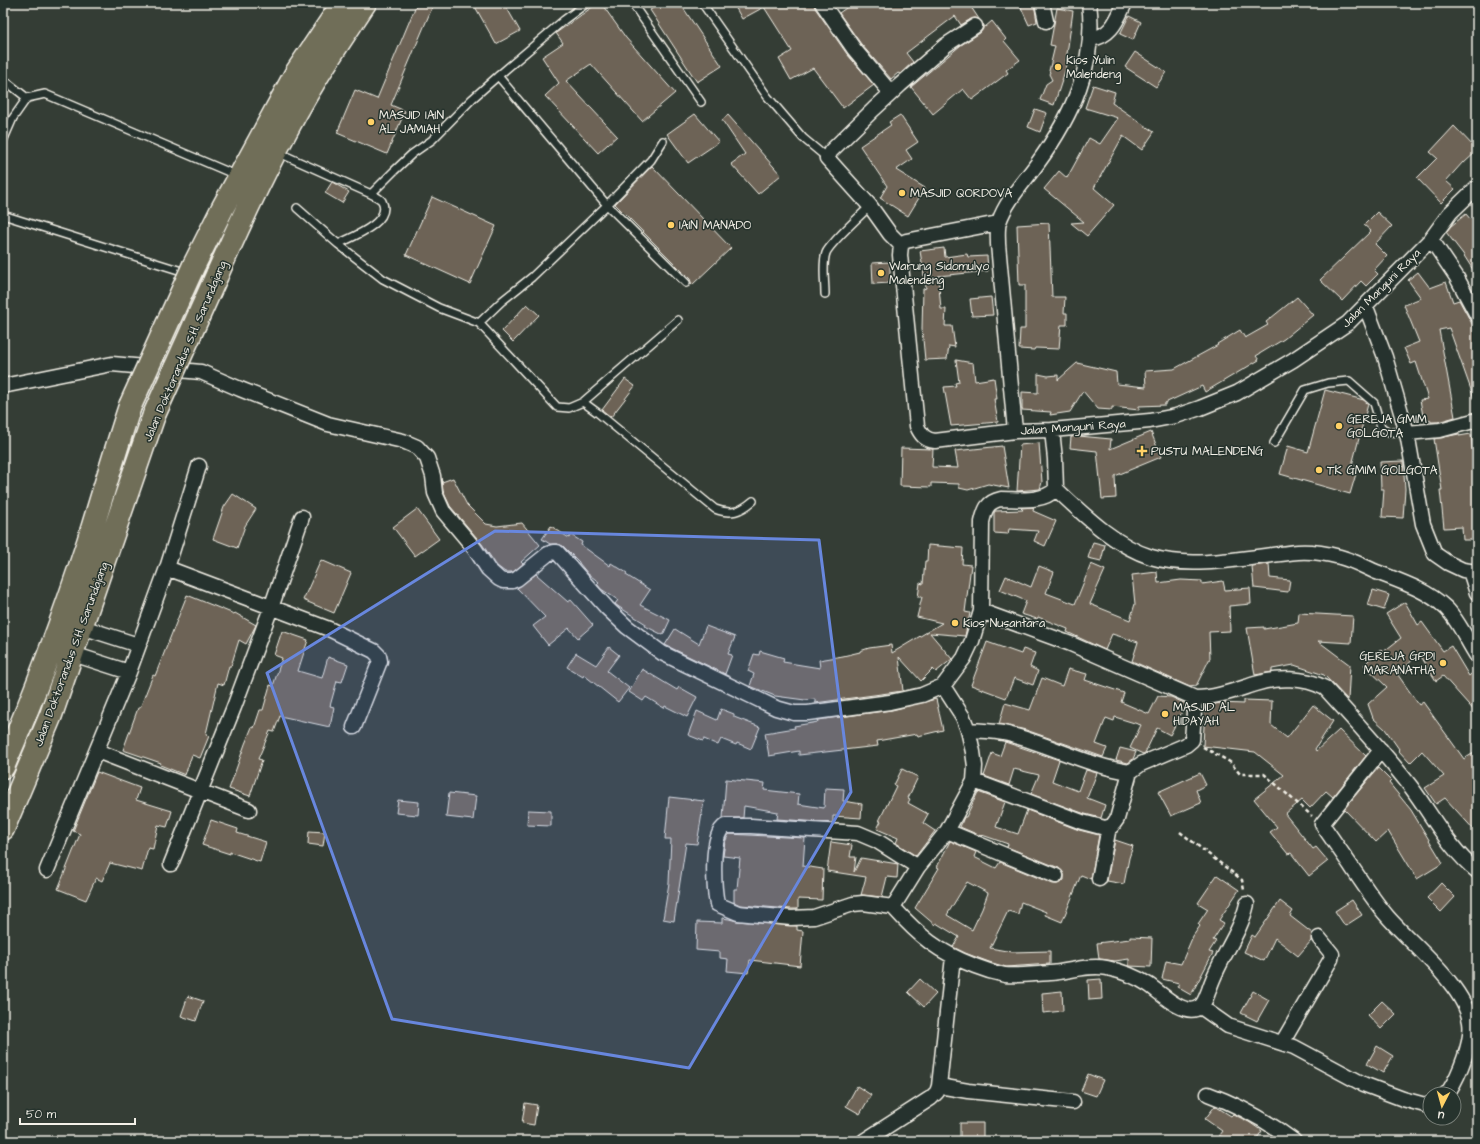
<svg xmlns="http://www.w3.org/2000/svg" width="1480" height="1144" viewBox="0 0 1480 1144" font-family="'Architects Daughter',sans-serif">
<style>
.building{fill:#6d6456;stroke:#f4f1e8;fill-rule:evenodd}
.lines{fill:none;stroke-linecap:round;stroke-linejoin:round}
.lane-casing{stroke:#f4f1e8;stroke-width:10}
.street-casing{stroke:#f4f1e8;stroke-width:17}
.highway-casing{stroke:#f4f1e8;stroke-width:25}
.path{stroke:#f4f1e8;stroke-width:2.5;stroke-dasharray:4 3;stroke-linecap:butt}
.lane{stroke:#26332d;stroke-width:7}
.street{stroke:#26332d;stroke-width:14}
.highway{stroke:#706e59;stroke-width:22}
.highway-bridge-casing{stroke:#f4f1e8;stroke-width:25;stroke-linecap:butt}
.highway-bridge{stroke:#706e59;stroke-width:22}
.marked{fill:#6887de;fill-opacity:0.2;stroke:#6887de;stroke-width:3;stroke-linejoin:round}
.poi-dot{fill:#ffd166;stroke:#26332d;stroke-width:1.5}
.labels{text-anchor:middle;stroke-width:3;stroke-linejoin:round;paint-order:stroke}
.poi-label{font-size:12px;fill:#f4f1e8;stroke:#26332d;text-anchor:start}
.street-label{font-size:12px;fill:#f4f1e8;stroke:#26332d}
</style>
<rect width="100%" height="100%" fill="#343d35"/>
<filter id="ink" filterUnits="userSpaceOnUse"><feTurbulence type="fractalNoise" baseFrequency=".025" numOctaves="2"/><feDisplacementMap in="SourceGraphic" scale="8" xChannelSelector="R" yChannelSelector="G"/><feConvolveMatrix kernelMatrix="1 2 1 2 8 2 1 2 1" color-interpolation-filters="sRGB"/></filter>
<g filter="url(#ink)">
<path class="building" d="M417 3H434L391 105 405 111 387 154 337 133 355 90 377 99Z
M473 3H504L520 31 496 44Z
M598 3H601L626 38 675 93 642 121 591 64 566 81 617 136 598 153 545 96 559 83 542 57 563 43 556 33Z
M661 3H680L722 66 697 82 650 10Z
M733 3H814L815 8 847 54 874 85 843 108 813 68 791 80 779 59 792 51 764 7 742 19Z
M853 3H971L969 4 979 19 975 18 971 19 961 25 955 16 906 53 913 62 900 74 898 73 891 79 861 44 839 13Z
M1019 3H1034L1037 22 1029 25Z
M1057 8 1073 11 1066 61 1068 62 1054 105 1040 100 1046 84 1052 80 1049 74 1050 72 1049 71 1055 46 1050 45Z
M1129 16 1141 22 1133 40 1120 34Z
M992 21 1006 39 1004 41 1020 60 1006 70 1008 73 972 100 963 89 933 114 911 87 961 45 980 33 983 29V24L985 27Z
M1135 52 1166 72 1156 87 1125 67Z
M1093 85 1115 92 1112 103 1154 132 1142 150 1123 136 1094 188 1114 205 1087 236 1071 223 1084 222 1044 189 1059 171 1067 178 1089 138 1100 144 1118 118 1085 108Z
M1035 109 1047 113 1040 132 1028 127Z
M695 114 719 142 688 163 667 134Z
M728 115 781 175 758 194 731 164 745 154 722 120Z
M900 115 918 142 906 150 912 159 896 170 925 188 908 216 880 198 887 186 860 146 891 125 889 122Z
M1454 126 1477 150V151L1464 163 1463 162 1446 181 1455 189 1441 203 1417 178 1437 158 1430 152Z
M652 166 731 248 692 285 690 279 615 204Z
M332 182 349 192 342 203 325 193Z
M432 197 496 226 470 284 406 255Z
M1377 212 1392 226 1375 244 1387 256 1374 270 1378 274 1366 286 1361 281 1342 301 1320 280 1371 231 1364 225Z
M1466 214 1477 227V276L1463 254 1446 232 1451 226Z
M1049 223 1052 297H1065L1064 313H1067V325H1061L1059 349 1035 348 1034 350 1019 349 1020 329H1025V285H1019L1017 225Z
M944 248 945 257 967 254 968 257 987 256 988 271 938 276 941 309H946L945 326H952L955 347 949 346 947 359 925 360 922 329 923 289 926 288 920 251Z
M890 262V283L873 284 872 263Z
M1418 272 1430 288 1446 282 1453 302 1459 300 1477 333V400L1475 401 1449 328 1439 330 1455 417 1438 422H1431L1430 420 1424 421 1420 400 1428 399 1416 362 1411 364 1404 348 1419 342 1404 305 1421 298 1408 280Z
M991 297 993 315 972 316 970 299Z
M1297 297 1313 315 1284 339 1256 356 1259 360 1205 392 1202 386 1165 403V405L1139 406V410L1112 407V410L1098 409 1083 391 1070 412 1050 415 1051 412 1022 410V392L1038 393V374L1048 376 1058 375V380L1077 363 1116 372 1117 384 1146 387 1145 371 1174 369 1218 345 1217 344 1240 330 1245 338 1268 325 1266 322Z
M527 304 539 315 513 342 502 331Z
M956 360 973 363 975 381 994 378 997 399H994L998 422 951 426 944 387 956 386 955 383 959 382Z
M625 379 635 386 611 417 602 410Z
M1325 390 1364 400 1368 404 1352 465 1358 467 1350 494 1280 474 1288 446 1308 452Z
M1151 432 1161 457 1115 476 1116 498 1102 499 1097 451 1070 448 1071 437 1079 436 1111 439 1110 449Z
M1459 434V436L1471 434 1474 467 1477 466V540H1463L1462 527 1444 528 1440 490H1442L1434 439Z
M1039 443 1042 482 1040 489 1017 491 1020 445Z
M1002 446 1009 488 988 484 968 490 959 488V484L931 483V487L900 486 901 448 933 449 932 467 958 468 955 451Z
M1403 461 1405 489 1403 518 1382 517 1384 489H1381L1380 462Z
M453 478 467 505 486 524 497 526 522 523 540 545 521 562 523 564 513 572H505L497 566 482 544 450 506 443 491 442 482Z
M233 494 256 509 245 526 237 548 213 539 224 507Z
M1034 507 1033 511 1056 521 1045 546 1034 541 1038 531 1009 529 1008 534 994 533V513L995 511 1023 510 1021 508Z
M417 509 439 539 415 556 393 527Z
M551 526 569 538 571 535 582 542 581 545 610 566 611 563 627 573 626 575 650 590 640 605 670 620 663 635 645 626 646 624 619 607 615 604 618 600 601 589 597 584 599 582 588 574 579 563V562L563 546 557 544H550L542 539Z
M1093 542 1105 545 1101 561 1088 558Z
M928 545 963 548 962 564 971 565 965 612 970 613 965 636 930 633 952 659 936 672 933 669 921 681 899 657 903 691 815 703V699L805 700 775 696 750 686 754 674 748 671 754 654 759 655 760 651 784 658 783 662 820 668 819 660 843 656 860 652V651L869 648 891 645 892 653 942 623 917 617 922 597H918L920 583 923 584 925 561H927Z
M321 560 351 573 334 613 303 600Z
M1091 564 1105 570 1090 604 1130 620 1135 604 1132 575 1157 572 1158 583 1181 580 1202 581V584L1223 581 1225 590 1250 588 1251 604 1229 606 1230 631 1209 632 1210 658 1196 686 1190 687 1132 661 1138 642 1112 634 1105 650 1067 632 1068 629 1038 617 1037 619 1021 614 1026 601 1000 590 1006 576 1031 587 1039 566 1054 572 1046 593 1075 604Z
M1269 564 1270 578 1290 580 1288 592 1254 588 1252 566Z
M536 574 568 602 571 600 593 625 578 638 569 628 548 645 533 626 545 617 517 588Z
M1373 590 1389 595 1384 610 1368 605Z
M187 595 234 614 235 613 256 625 246 644 239 640 231 666H229L224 685 218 683 206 734 209 736 200 758 192 755 185 775 160 765 161 763 123 750 138 708H140L153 675 155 676Z
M1405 602 1418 625 1422 622 1443 651 1451 646 1469 676 1477 669V714L1443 676 1436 681 1419 653 1398 675 1419 705 1423 702 1464 759 1477 751V833L1445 798 1436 804 1425 788 1444 776 1422 751 1410 763 1398 750 1399 749 1385 729 1373 718 1368 704 1387 687 1364 665 1380 649 1383 652 1401 638 1386 614Z
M1299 613 1353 616 1351 643 1318 641 1350 665 1348 700 1324 675 1294 665 1272 669V672L1255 675 1247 628 1264 627V629L1298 623Z
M706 626 735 637 728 654 732 655 725 674 665 645 675 629 699 644Z
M282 631 308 640 298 671 322 678 328 657 348 664 342 682 337 681 330 706 334 707 330 727 280 716 274 732 270 731 258 759 262 760 250 796 229 789 245 744 252 727 254 728 260 710H263L270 685 273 686 282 658 274 655Z
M987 642 1021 654 1023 649 1035 653 1030 667 1038 671 1033 685 1014 678 1006 698 971 685Z
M609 647 619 655 607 671 629 688 618 702 584 675 583 677 567 667 576 653 596 665Z
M642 669 677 690 679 687 697 697 687 717 665 706 664 708 646 697 643 701 629 692Z
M1068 669 1087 674 1085 680 1124 693 1121 702 1149 714 1158 696 1171 697 1186 704 1170 735 1157 728 1145 753 1143 754 1130 748 1141 725 1115 717 1114 721 1106 718 1096 744 1107 748 1103 757 1026 730 999 724 1005 703 1030 710 1042 678 1062 686Z
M936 699 943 730 918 736 917 734 877 741 878 746 799 755V751L769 756 765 733 795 728 794 726 818 722 817 720 892 710Z
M1244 700 1272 701 1271 725 1287 738 1313 705 1333 721 1315 749 1316 751 1339 730 1366 756 1333 797 1326 791 1310 808 1302 800 1285 814 1313 849 1316 847 1328 861 1309 876 1291 853 1288 854 1270 832 1277 827 1254 799 1284 775 1255 752 1203 746 1205 706 1220 703 1244 704Z
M721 709 734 714V717L760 727 751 749 737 743 736 745 721 739 718 745 704 739 703 741 688 735 697 711 717 720Z
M1005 742 1059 760 1052 781 1078 791 1086 770 1097 773 1087 798 1105 805 1101 818 1085 814 1031 794 1039 775 1014 769 1009 785 984 776 992 753 1000 756Z
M1120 748 1136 752 1133 759 1128 763 1116 760Z
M1378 768 1391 781 1389 783 1411 810 1443 863 1417 879 1388 831 1376 842 1344 809Z
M902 769 918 777 908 798 910 799 908 803 928 814 923 823 935 831 916 856 896 843 898 838 877 829 881 821H879L896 786 894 785Z
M97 772 140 788 136 800 172 811 167 827 158 825 153 849 148 848 142 871 110 863 102 881 96 878 86 900 58 889 80 834 73 831Z
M1200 773 1206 785 1196 790 1201 803 1171 816 1158 792Z
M726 779 765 783 764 790 799 794 798 804 824 808 825 788 844 789 843 801 862 804 861 818 833 816V823L777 819 778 812 744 806 743 818H723Z
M978 792 1005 802 996 827 1018 834 1027 810 1079 830 1099 835 1091 879 1081 875 1062 922 1045 915 1046 912 1021 902 1018 914 1008 911 990 948 1012 952 1050 951V964L1006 967 989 962 965 953 953 947 959 937 936 923 935 925 915 908 939 868 937 867 950 841 976 852 974 857 996 868 1000 862 1053 884H1058L1064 880V874L1059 868 1007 847 1008 844 982 835 981 836 960 827 964 817H966ZM967 882 988 893 982 909 972 930 947 915Z
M449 793 476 796 473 820 446 817Z
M669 797 704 801 697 844 686 843 674 921 663 919 669 883 671 839H665Z
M398 800 419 802 418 815 396 813Z
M528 810 551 811V826L527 825Z
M211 820 238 829 237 833 266 842 260 862 230 852V854L202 845Z
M309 831 325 832 323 846 308 844Z
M729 834 805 838 803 866 823 869 822 900 798 899V909H791L740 905 734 902V889H737L740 858 723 856 725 842Z
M1115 840 1133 846 1129 858 1124 884 1107 881Z
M831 842 852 845 850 857H856L854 872 861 858 898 864 897 878 887 877 882 897 861 895 866 877 827 871Z
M1217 875 1239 890 1219 920 1224 923 1213 940 1216 941 1209 952 1213 953 1191 995 1177 987 1179 983 1162 979 1166 961 1181 964 1193 936 1200 926 1198 924 1208 909 1198 903Z
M1441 883 1455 897 1441 912 1427 898Z
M1352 900 1362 915 1345 926 1335 911Z
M1280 901 1293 911 1290 916 1312 933 1311 941 1298 956 1275 938 1264 961 1244 952 1252 935 1255 937Z
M722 918 729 919 737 921 797 926V930L803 931 800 966 750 960 748 973 727 971 728 959 720 958V952L696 950 697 922 722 923Z
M1130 937 1152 938 1151 967 1129 966V959L1115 961 1099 959 1097 943 1130 939Z
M920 979 936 994 924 1007 908 992Z
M1101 979 1102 999 1089 1000 1088 980Z
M1062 991 1063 1011 1043 1013 1042 993Z
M1253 991 1269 1000 1257 1021 1241 1013Z
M188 996 203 1001 196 1021 181 1016Z
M1382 1001 1396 1014 1381 1029 1368 1015Z
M1377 1046 1393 1056 1383 1073 1367 1064Z
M1088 1074 1103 1080 1096 1096 1081 1091Z
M857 1086 871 1095 860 1114 846 1106Z
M525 1103 537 1105 534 1125 522 1123Z
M1215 1106 1231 1116 1233 1114 1249 1122 1262 1131 1255 1141H1229L1219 1135 1222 1131 1205 1119Z
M960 1123H983V1141H960Z"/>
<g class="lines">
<g class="lane-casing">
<path id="lane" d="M632 3 701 102
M702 3 767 96 803 138 827 158
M498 76 607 205 686 283
M3 79 27 98
M3 141 13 118 27 98 45 94 238 176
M277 152 371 194 394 171 412 154 432 140 472 99 498 76 564 20 587 3
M297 208 338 244 383 279 439 308 479 323 502 301 532 277 607 205 651 160 663 141
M3 215 188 273
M338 244C352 237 393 222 382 201 380 198 375 196 371 194
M825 294C825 281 822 264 826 253 830 243 861 215 870 206
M479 323 557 407 569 408 583 402 598 413 715 509C731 515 740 512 753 501
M583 402 678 320
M1274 443 1305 390 1328 383 1349 381 1374 403 1381 427 1389 432 1407 433"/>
</g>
<g class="street-casing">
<path id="street" d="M822 3 854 49 891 93
M1042 3 1046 21
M1089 3C1097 63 1072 116 1037 164 1024 182 1006 201 999 222 997 229 998 237 998 244L1015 431 1052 430 1150 421 1176 416 1200 408 1237 393 1293 360 1348 323 1431 239 1450 213 1477 187
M1091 39C1112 36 1117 19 1125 3
M998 223 906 241 901 245 900 255 917 426C921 435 925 440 935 441L1015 431
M1431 239 1456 276 1477 315
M901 245 890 234 870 206 827 158 831 151 874 109 900 85 946 45 975 26
M1366 307 1385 357 1407 433 1440 430 1477 420
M3 386 112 364 201 372 240 389 328 424 403 441 417 447 427 458 433 476 435 493 443 511 475 549 488 569 499 579 503 581H512L517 579 548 554 553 552H557L607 608 627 627 662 653 776 708 794 713H808L890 702 922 695 943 686 964 658 972 641 981 611 982 522C985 509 987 502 1001 499 1020 499 1042 503 1056 489L1055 459 1052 430
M1407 433 1423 524 1435 554 1448 563 1463 570 1477 572
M1056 489C1083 514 1115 546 1151 557 1193 570 1255 556 1298 552 1311 551 1328 554 1340 557 1352 560 1363 566 1374 571 1399 581 1426 589 1446 608 1459 621 1467 641 1477 656
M167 568 199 466
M1470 571 1477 593
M981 611 1071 644 1195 698C1216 698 1236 690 1255 684 1277 677 1304 677 1325 688 1354 720 1384 752 1411 787 1432 815 1449 849 1477 871
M82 627 138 645
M73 654 129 672
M968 730C982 731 995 731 1008 734 1049 744 1088 766 1130 772L1141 764 1186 745 1192 740 1195 698
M1381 750 1322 824C1332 839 1343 854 1353 869 1364 885 1374 901 1387 916 1411 944 1465 986 1470 1022 1473 1042 1459 1075 1449 1091L1446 1094
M97 751 249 810
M974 781 1082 822 1105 828 1112 826 1117 819 1130 772
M947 831 1056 876
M171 864 234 707 271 608 302 517
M918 867 877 841 858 833 751 826H725C710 835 714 888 717 904L738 913 791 918 814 917 853 904 863 903 893 907 918 867 947 831 974 781 975 766 973 752 968 730 963 717 943 686
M47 870 129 672 167 568 329 629 374 651 379 656 380 661 354 727
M1099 879 1109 827
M893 907C919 936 938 952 975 966 985 970 995 973 1005 975 1019 976 1035 974 1050 973 1068 972 1089 964 1107 968 1121 971 1137 977 1149 985 1161 993 1181 1014 1196 1009 1204 1007 1206 997 1209 990 1218 960 1240 935 1247 904
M1201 1007 1228 1026 1294 1047 1363 1084 1403 1099 1425 1105 1430 1103
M1282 1043 1331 959 1332 954 1319 938
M939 1086 968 1091 1073 1102
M1208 1094C1241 1106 1266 1120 1294 1141
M864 1141 931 1098 937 1092 939 1086 953 957"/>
</g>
<g class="highway-casing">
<path id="highway" d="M194 265 222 209 296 73 343 3
M217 275C246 209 277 143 314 82 330 55 348 29 365 3
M3 767C35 694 63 619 88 542 102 497 115 451 130 406
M3 829 51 715 154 415"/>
</g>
<path class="path" d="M1203 747 1230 762 1240 774H1264L1312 816
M1180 832 1242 880 1244 890"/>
<use href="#lane" class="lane"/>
<use href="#street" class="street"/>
<use href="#highway" class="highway"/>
<g class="highway-bridge-casing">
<path id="highway-bridge" d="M130 406 194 265
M154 415 217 275"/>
</g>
<use href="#highway-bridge" class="highway-bridge"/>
</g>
</g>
<path class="marked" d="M495 531 819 540 851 792 689 1068 392 1019 267 673Z"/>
<g class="poi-dot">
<circle cx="1058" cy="67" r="4"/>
<circle cx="371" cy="122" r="4"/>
<circle cx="902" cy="193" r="4"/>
<circle cx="671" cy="225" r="4"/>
<circle cx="881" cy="273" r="4"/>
<circle cx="1339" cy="426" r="4"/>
<path d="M1140 445h4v4h4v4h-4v4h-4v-4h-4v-4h4z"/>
<circle cx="1319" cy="470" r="4"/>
<circle cx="955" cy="623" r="4"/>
<circle cx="1443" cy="663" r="4"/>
<circle cx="1165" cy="714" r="4"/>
</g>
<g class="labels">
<g class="poi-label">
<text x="1066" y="64">Kios Yulin<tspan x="1066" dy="14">Malendeng</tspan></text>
<text x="379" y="119">MASJID IAIN<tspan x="379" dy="14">AL JAMIAH</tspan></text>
<text x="910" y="197">MASJID QORDOVA</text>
<text x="679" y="229">IAIN MANADO</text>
<text x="889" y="270">Warung Sidomulyo<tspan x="889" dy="14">Malendeng</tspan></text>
<text x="1347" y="423">GEREJA GMIM<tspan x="1347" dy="14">GOLGOTA</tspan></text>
<text x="1151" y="455">PUSTU MALENDENG</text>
<text x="1327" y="474">TK GMIM GOLGOTA</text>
<text x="963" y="627">Kios Nusantara</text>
<text x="1435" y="660" text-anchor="end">GEREJA GPDI<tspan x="1435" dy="14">MARANATHA</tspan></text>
<text x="1173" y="711">MASJID AL<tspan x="1173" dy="14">HIDAYAH</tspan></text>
</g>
<g class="street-label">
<text transform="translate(1381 288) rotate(-45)" y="4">Jalan Manguni Raya</text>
<text transform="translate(185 351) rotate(-67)" y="4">Jalan Doktorandus S.H. Sarundajang</text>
<text transform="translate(1073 427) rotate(-4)" y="4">Jalan Manguni Raya</text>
<text transform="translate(71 654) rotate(-70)" y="4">Jalan Doktorandus S.H. Sarundajang</text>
</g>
</g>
<rect width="1480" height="1144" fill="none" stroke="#26332d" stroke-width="16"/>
<rect x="8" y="8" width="1464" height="1128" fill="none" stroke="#f4f1e8" stroke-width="1.5" filter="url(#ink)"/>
<g transform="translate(1442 1106) rotate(186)"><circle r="19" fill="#26332d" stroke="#787f78"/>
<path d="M0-3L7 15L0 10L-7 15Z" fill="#ffd166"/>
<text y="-6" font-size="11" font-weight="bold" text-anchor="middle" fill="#f4f1e8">U</text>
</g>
<path d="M20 1118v6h115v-6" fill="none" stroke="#f4f1e8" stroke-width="2"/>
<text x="26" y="1118" font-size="12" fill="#f4f1e8" stroke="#26332d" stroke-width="3" paint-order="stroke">50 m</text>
</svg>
